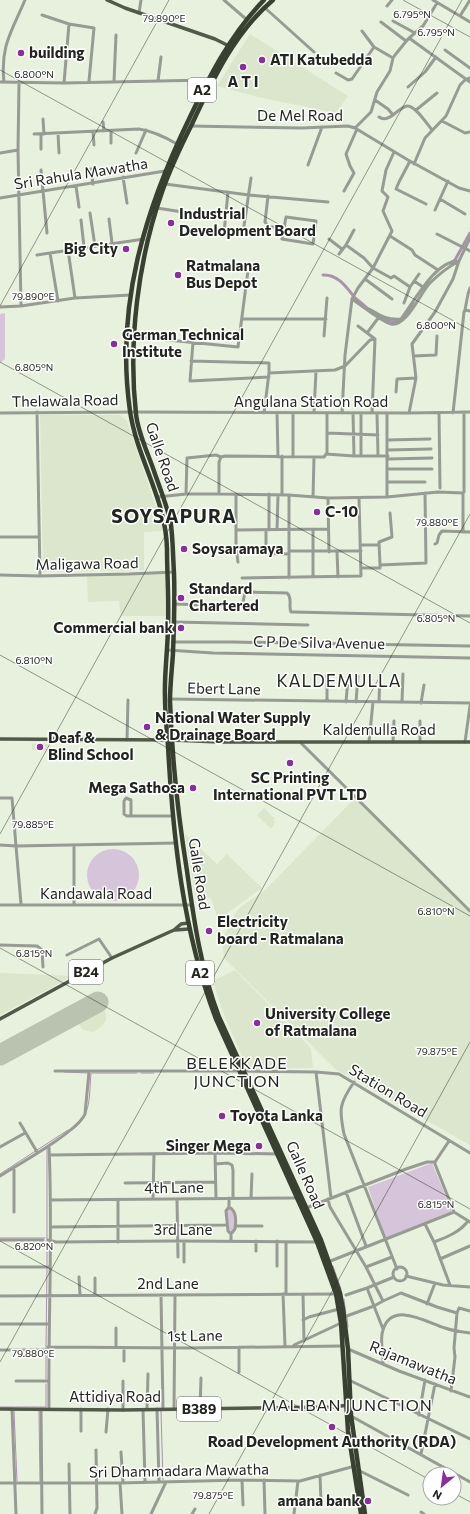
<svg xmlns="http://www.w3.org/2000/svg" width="470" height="1514" viewBox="0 0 470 1514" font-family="Commissioner,sans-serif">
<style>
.built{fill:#dbe6cc}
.green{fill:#d6c4da}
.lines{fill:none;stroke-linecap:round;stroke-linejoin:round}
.stream{stroke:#a892ad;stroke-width:1}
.canal{stroke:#a892ad;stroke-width:3}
.runway{stroke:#bac2b0;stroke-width:21}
.minor{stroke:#979b93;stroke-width:3}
.major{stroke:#52584a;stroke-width:3.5}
.highway{stroke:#3a4031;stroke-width:4.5}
.ticks{fill:none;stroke:#22251e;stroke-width:1;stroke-opacity:0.45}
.poi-dot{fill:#882f9b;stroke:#fff;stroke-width:1.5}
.labels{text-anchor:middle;stroke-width:3;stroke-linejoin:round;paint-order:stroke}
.shield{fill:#fff;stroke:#646662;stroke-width:1}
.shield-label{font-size:14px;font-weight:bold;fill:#22251e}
.poi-label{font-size:15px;font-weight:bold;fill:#22251e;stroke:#fff;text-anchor:start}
.street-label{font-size:15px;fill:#22251e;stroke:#fff}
.neighbourhood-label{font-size:16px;letter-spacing:1px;fill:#22251e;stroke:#fff}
.quarter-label{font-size:17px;letter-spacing:1px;fill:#22251e;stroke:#fff}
.district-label{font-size:19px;font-weight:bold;letter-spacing:1px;fill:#22251e;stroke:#fff}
.ticks-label{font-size:10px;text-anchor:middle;fill:#22251e;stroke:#fff;stroke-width:3;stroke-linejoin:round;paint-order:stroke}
</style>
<rect width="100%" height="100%" fill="#e8f1dd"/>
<path class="built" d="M250 34 348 96 336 113 258 97 217 86Z
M40 415H120L127 421 164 531 144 532V570L43 572Z
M165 573 166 616H121L119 601 88 602 87 574Z
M32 744H49L48 751 32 750Z
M356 797 470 911V1145L341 1072 336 1070 224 958 222 939 238 909 265 890Z
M264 808 275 819 273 820 275 822 271 829 257 815Z
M185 834 217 864 227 854 262 888 218 920 211 898 196 900Z
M235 970 307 1044 311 1049 313 1068 250 1069 247 1068 222 1010 213 981Z
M0 973 73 976 0 1015Z
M104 1008 106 1015V1020L103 1025 98 1029 93 1032 87 1031 82 1029 78 1022Z"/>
<path class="green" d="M5 313V359L0 363V314Z
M87 875a26 26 0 1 1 52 0a26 26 0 1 1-52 0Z
M432 1163 452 1211 385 1238 368 1187Z
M229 1208 234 1211 235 1229 231 1233 229 1230 227 1210Z"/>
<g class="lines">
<path class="stream" d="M64 1072 88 1073
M92 1073H137
M141 1073H154
M72 1130C92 1117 89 1095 91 1073
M47 1148V1265
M0 1174 68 1130
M0 1238H45
M333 1266 341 1289
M344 1299 346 1315
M347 1317 348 1327
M46 1349 47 1268
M46 1379V1353
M0 1407H46
M46 1407V1384
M14 1411 17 1481
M39 1411 40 1481
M161 1411 163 1480"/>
<path class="canal" d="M452 262 455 260 470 233
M323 275C338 274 347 288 355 298 360 302 365 306 369 310
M407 314 413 303
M379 317C386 320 393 324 400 320"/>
<path class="runway" d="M0 1055 98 1002"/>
<path class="minor" d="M224 0 246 19
M433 0 470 22
M387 6 392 0
M264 7 314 52
M139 13 141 0
M42 15 69 24 94 28 89 81
M460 16 470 0
M393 21 415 33
M381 22 406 41
M362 31 374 47
M409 38 470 82
M445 50 470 68
M31 51 67 53
M336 73 348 80 352 79 374 47 393 58
M114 81 116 35
M158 81 161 57
M0 82 64 83 207 80
M4 82C0 46 12 31 25 0
M19 82 18 150 21 306
M64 83 69 24
M408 87 425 72 436 57
M375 100 388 109 393 115C397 112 402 107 407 106 415 105 427 124 432 130
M416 110 437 93
M379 117C384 121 389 118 393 115
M43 119 44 134
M442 121 465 133 470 132
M103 122 104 131
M191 126 302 128 348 126 355 128 408 160 459 188 470 191
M355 128 371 112 377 92 390 71 393 58 395 55 408 39 423 26 437 3
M111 131V143
M93 132 94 145
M58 133 59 153
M34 134 139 129C152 131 165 137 177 144
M41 149V134
M0 153 18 150
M136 153 146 130
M410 161 399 182 396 189 426 204
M414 164 425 138 446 116 460 85 465 80 470 78
M308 165 322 127
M91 169 93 184
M41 170 47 233
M123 177 127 203
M165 184 249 195 328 202
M76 186 79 207
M344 191 354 173 350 166 346 154 357 129
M268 196 265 222 269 227H284
M0 198 165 171
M440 199 465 214
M157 208 195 214
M435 210 448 181
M90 213 95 246
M286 217 316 221 313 244 282 239Z
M109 219 112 243
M81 220 84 247
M244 226 251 178
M224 233 228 192
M437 234 470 251
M390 236 412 250 415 255 438 270
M329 239 342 249
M346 245 364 258 373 268 391 278 394 276 410 287
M68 250 75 298
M339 254 346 245 354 230
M37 255 50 253
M365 279 392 299
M414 281 423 287
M352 299C361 305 382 322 391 324 407 327 420 293 430 283 439 274 448 267 459 261 435 260 414 302 401 319 386 320 381 316 369 309H366
M58 301 50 253 144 239
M404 303 410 287 419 274
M0 307 21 306 75 298 131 295
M465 310 468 294 470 288
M242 319H326
M358 326 375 339
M367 333 379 317
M128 336 238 347 249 263
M324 336 327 298
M193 342 190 381 269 377
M414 356 436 355 437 336
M191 361 269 363V373L264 413
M269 373 335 370 345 366 370 340 375 339 372 413
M396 392 397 379 416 378
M314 412 316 371
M0 413 135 412 409 413 470 412
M277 413 278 457
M342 413 345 355 352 299 358 288 373 268 392 231 383 211 388 197 382 191 386 170 394 152
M353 413 354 456
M361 413V456
M377 413 378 456
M409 413 416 378 412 344 435 312 453 279 459 261 470 238
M439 413 440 488
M453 413 464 312 465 310 470 311
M327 433 378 435
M388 440 430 439
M388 450 431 449
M326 454 354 456H388
M293 457V413
M388 459 432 458
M388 469H432
M387 482H425
M463 493V532
M186 494 187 458 216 455 221 457
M219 494 289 495 328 498 387 497 438 492 463 493 464 492V412
M236 494V547L238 562
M269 494V530
M282 495V456
M158 497 186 494H219V462L221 457 225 456 324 457 327 453V413
M313 497 314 457
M387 497V413
M328 498 329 552
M313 529V577
M236 530 328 529
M266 530V554
M277 530 278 495
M0 537H39
M435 544 437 543 439 535 442 531 470 532
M360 545H379
M289 551H361
M337 552 338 577
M236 553 289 554
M380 565 379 542 392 537 390 513
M361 568H380V565L426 563 425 493
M0 575 40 576 37 412
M39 576 129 574 174 572
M242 578 361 576 359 498
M289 578V495
M174 604 239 606 243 602 245 592 287 593C293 598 288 606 291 612H293L470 616
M174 622 308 625
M173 642H233L470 646
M167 650 213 653 470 658
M327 675V701
M170 699 470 703
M346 702 348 679
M356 702 358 676
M379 702 380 674
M402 702 403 674
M421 703 424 685
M127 740 128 700
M300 742 470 911
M369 742 373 702
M393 742 394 721
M420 742V721
M465 742 470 706
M0 798H12L16 846 176 843
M131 815V800L126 798 124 801V814L127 816H173
M0 845 16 846 21 904
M74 904V845
M0 905H191
M0 945 37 946 42 950 43 967
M67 955 99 939 112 958
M55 1071H243L316 1072 339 1074 470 1153
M316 1072 331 1198
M354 1082C339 1104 339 1109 344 1134L397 1269
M20 1123 37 1152
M449 1141 435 1162V1164L454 1212 470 1222
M0 1147 25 1133
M215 1153 216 1198
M50 1155 215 1153 278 1154
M215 1164 228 1163 232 1165 233 1170V1198
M14 1167V1212
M0 1176C19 1164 77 1132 85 1114L89 1072
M125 1183 215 1182
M346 1192 366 1246
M229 1198V1207L226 1211 228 1231 231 1234
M251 1198 252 1174
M153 1199 154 1154
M177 1199 178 1257
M328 1199 330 1207 366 1267 383 1301 374 1306 383 1329
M51 1200 297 1198
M118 1200V1242
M229 1207C237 1211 236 1221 235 1229L231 1234V1241
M306 1208 406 1169 427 1162H435
M425 1224 434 1242 450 1285
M236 1226H262
M51 1227 226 1225
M0 1240H43
M48 1240 56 1242 173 1241 317 1242
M277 1241V1266
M434 1242C447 1237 460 1232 468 1221
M256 1251V1241
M440 1259 470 1246
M184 1262V1241
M328 1262 454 1212
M0 1267H50
M366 1267 392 1257
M393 1274a7 7 0 1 1 14 0a7 7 0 1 1-14 0Z
M406 1276 443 1285 470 1287
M79 1277 80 1295
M283 1294 285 1346
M286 1294V1242
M303 1294 304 1341
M95 1295V1278
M161 1295 163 1409
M346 1295 367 1288 394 1277
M0 1296 336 1294
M383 1301 401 1293 437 1307 457 1313
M427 1304 435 1283
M344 1317 374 1306 367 1288
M303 1320 309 1317 339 1309
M0 1324H49
M116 1328V1347
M294 1345 341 1323
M48 1347 187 1348 342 1346
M348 1349 399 1371 470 1397
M0 1350H48
M124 1361V1348
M383 1364C384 1353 379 1340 383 1330 392 1300 428 1323 445 1328 453 1331 462 1332 470 1333
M239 1372V1347
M349 1380 470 1439
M16 1381H49
M451 1391 455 1357 454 1348 457 1313 459 1308 470 1311
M49 1408C48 1321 53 1234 49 1147
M12 1409 16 1514
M41 1409 42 1514
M81 1409V1431
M147 1409 148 1374
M157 1409 159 1482
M174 1409 175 1295
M200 1409 201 1378
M123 1410V1381
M143 1410 145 1482
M419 1415 425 1380
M351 1416 470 1482
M106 1432 108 1409
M121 1452 123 1483
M421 1454 435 1384
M69 1464 70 1514
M358 1470 408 1495
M320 1475 321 1502
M242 1480 243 1505
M264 1480 265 1514
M0 1483H120L242 1480 300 1481 355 1466
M120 1483 122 1514
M421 1512 424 1514
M95 1514 97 1508 96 1450
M151 1514 166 1482
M192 1514 195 1509
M294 1514 298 1481"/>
<path class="major" d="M107 0 125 8 215 39 229 46
M0 739 172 740 219 742H470
M175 930 189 929
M0 1019 112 958 174 930 181 924 188 923
M0 1409 123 1410 332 1407 349 1405"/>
<path class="highway" d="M264 0C231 34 210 75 190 117 145 209 115 306 130 411 137 459 166 499 167 549 167 574 169 599 168 624 168 649 164 674 165 698 165 714 167 731 168 746 173 838 183 932 216 1019L317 1242 336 1294 341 1323 348 1431 361 1514
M273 0C235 32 213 79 192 124 181 146 170 169 162 192 138 260 128 342 136 414 138 434 149 455 155 474 161 491 168 508 171 525 173 541 173 558 174 573 175 600 174 627 173 653 172 669 170 685 170 701 172 759 178 815 187 871 194 921 201 970 219 1017L321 1240 340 1293 343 1309 348 1349 351 1415 365 1514"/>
</g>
<path class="ticks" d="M403 0 470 37M0 70 470 330M0 306 169 0M0 362 470 623M0 655 470 916M0 834 462 0M0 948 470 1209M0 1241 430 1480M0 1362 470 514M454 1493 470 1502M209 1514 470 1042"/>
<g class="poi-dot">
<circle cx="21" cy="53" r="4"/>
<circle cx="262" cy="60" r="4"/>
<circle cx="243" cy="67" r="4"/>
<circle cx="171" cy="223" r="4"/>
<circle cx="126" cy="249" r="4"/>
<circle cx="178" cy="275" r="4"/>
<circle cx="114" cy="344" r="4"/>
<circle cx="317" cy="512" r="4"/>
<circle cx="184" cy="549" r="4"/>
<circle cx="181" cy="598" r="4"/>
<circle cx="181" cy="628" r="4"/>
<circle cx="147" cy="727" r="4"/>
<circle cx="40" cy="747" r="4"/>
<circle cx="290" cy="763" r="4"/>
<circle cx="193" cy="788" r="4"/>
<circle cx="209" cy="931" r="4"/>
<circle cx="257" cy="1023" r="4"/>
<circle cx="222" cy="1116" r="4"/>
<circle cx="259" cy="1146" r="4"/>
<circle cx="332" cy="1427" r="4"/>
<circle cx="368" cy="1501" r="4"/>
</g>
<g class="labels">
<g class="shield">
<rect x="188" y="78" width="28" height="24" rx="3"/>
<rect x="69" y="960" width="34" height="24" rx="3"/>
<rect x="186" y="961" width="28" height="24" rx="3"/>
<rect x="177" y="1397" width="44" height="24" rx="3"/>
</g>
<g class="shield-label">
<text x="202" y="95">A2</text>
<text x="86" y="977">B24</text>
<text x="200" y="978">A2</text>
<text x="199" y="1414">B389</text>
</g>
<g class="poi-label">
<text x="29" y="58">building</text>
<text x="270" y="65">ATI Katubedda</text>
<text x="243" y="87" text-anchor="middle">A T I</text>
<text x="179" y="219">Industrial<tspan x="179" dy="17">Development Board</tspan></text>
<text x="118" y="254" text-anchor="end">Big City</text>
<text x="186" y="271">Ratmalana<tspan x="186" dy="17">Bus Depot</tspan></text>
<text x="122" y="340">German Technical<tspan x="122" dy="17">Institute</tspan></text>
<text x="325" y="517">C-10</text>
<text x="192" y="554">Soysaramaya</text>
<text x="189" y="594">Standard<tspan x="189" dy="17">Chartered</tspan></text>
<text x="173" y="633" text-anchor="end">Commercial bank</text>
<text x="155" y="723">National Water Supply<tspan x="155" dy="17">&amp; Drainage Board</tspan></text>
<text x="48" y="743">Deaf &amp;<tspan x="48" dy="17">Blind School</tspan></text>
<text x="290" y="783" text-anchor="middle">SC Printing<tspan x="290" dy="17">International PVT LTD</tspan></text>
<text x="185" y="793" text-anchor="end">Mega Sathosa</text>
<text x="217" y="927">Electricity<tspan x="217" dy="17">board - Ratmalana</tspan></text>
<text x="265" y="1019">University College<tspan x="265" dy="17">of Ratmalana</tspan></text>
<text x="230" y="1121">Toyota Lanka</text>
<text x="251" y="1151" text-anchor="end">Singer Mega</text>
<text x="332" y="1447" text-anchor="middle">Road Development Authority (RDA)</text>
<text x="360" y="1506" text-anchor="end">amana bank</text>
</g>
<g class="street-label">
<text x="300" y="121">De Mel Road</text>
<text transform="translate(81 174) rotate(-9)" y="5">Sri Rahula Mawatha</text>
<text transform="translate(65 401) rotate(-1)" y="5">Thelawala Road</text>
<text x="311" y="407">Angulana Station Road</text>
<text transform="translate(162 457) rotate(71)" y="5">Galle Road</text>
<text transform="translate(87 564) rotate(-1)" y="5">Maligawa Road</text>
<text transform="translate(319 643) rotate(1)" y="5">C P De Silva Avenue</text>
<text transform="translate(224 689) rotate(1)" y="5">Ebert Lane</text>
<text x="379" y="735">Kaldemulla Road</text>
<text transform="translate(199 874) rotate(81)" y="5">Galle Road</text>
<text x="96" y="899">Kandawala Road</text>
<text transform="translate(388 1091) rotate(31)" y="5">Station Road</text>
<text transform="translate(305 1175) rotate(66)" y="5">Galle Road</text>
<text transform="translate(174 1188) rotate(-1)" y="5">4th Lane</text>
<text x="183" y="1235">3rd Lane</text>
<text x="168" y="1289">2nd Lane</text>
<text transform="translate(195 1336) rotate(-1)" y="5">1st Lane</text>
<text transform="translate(413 1363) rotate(22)" y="5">Rajamawatha</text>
<text x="115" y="1402">Attidiya Road</text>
<text transform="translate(179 1471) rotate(-1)" y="5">Sri Dhammadara Mawatha</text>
</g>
<g class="neighbourhood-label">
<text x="237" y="1069">BELEKKADE<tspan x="237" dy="18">JUNCTION</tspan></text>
<text x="347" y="1411">MALIBAN JUNCTION</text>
</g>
<g class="quarter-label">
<text x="339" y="687">KALDEMULLA</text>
</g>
<g class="district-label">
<text x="174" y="523">SOYSAPURA</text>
</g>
</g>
<g class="ticks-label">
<text x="412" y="18">6.795°N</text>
<text x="164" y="22">79.890°E</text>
<text x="436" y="36">6.795°N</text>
<text x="34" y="78">6.800°N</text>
<text x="33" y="300">79.890°E</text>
<text x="436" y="329">6.800°N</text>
<text x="34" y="371">6.805°N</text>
<text x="437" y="526">79.880°E</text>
<text x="436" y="622">6.805°N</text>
<text x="34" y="664">6.810°N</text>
<text x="33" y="828">79.885°E</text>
<text x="436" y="915">6.810°N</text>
<text x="34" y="957">6.815°N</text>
<text x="437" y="1055">79.875°E</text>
<text x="436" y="1208">6.815°N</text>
<text x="34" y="1250">6.820°N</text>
<text x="33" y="1357">79.880°E</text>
<text x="213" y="1499">79.875°E</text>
</g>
<g transform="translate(442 1486) rotate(209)"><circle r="19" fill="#ffffff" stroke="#a7a8a5"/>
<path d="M0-3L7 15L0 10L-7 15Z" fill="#882f9b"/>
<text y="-6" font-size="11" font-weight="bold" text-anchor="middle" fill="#22251e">N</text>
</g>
</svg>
